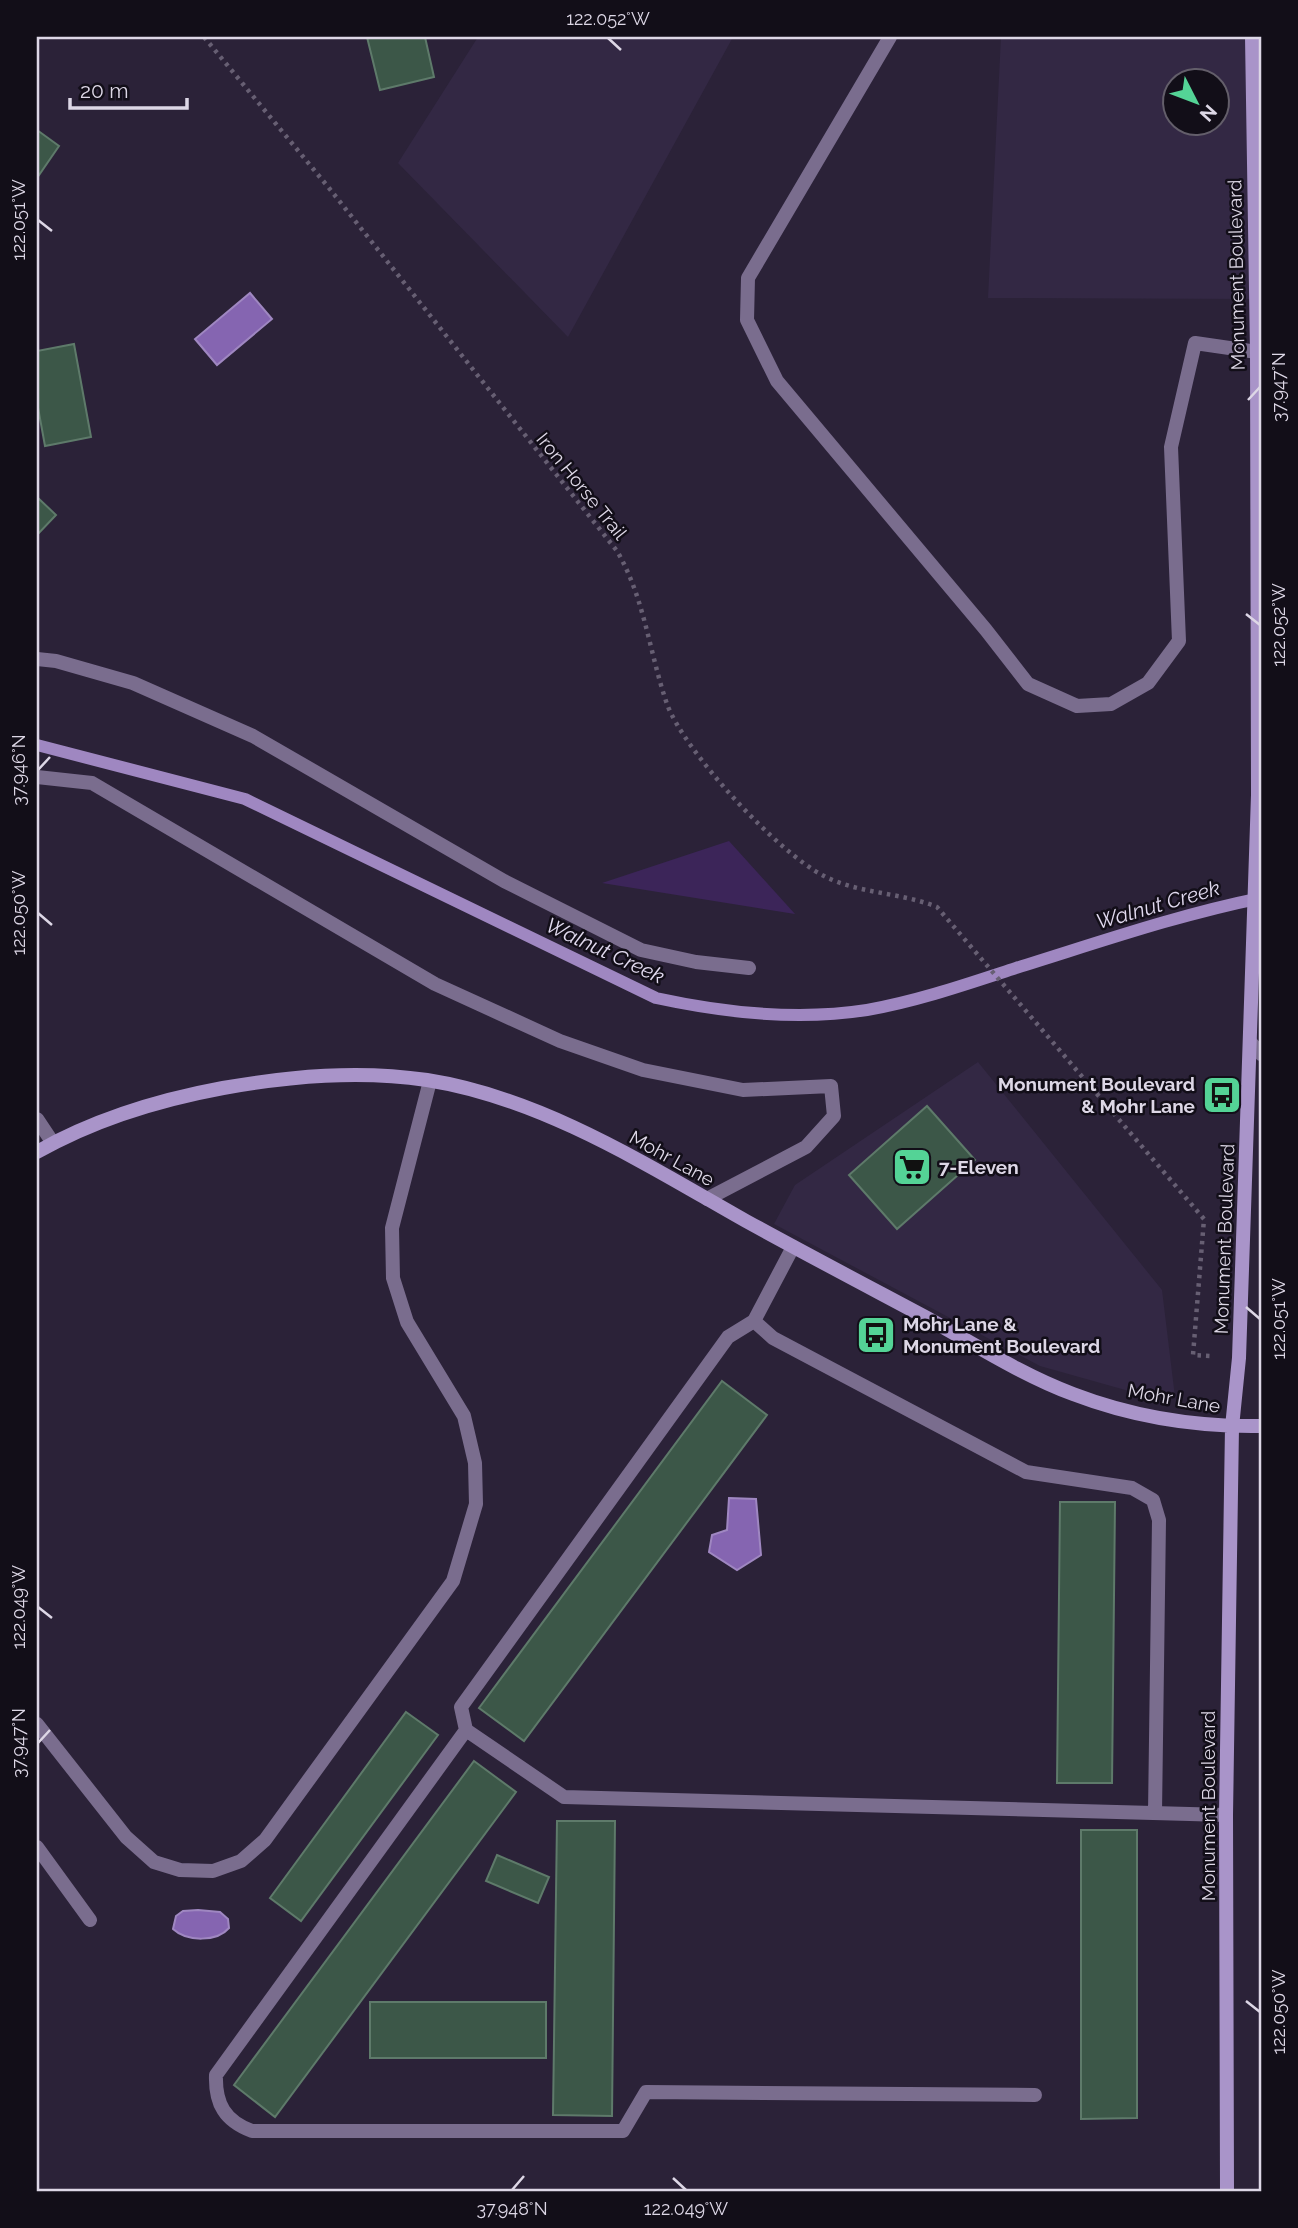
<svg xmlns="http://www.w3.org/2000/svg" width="1298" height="2228" viewBox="0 0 1298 2228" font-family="Raleway,sans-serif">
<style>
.built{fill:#332844;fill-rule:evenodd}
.green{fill:#3c2559}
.water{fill:#8565b1;stroke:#9f87c1;stroke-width:2}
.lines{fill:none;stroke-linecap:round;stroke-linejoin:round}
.stream{stroke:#9f87c1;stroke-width:12}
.building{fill:#3c5748;stroke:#5e7a6a;stroke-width:2}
.path{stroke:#675f73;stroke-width:4.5;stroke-dasharray:3.5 5;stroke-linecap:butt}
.lane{stroke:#7a6d8e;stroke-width:14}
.street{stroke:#7a6d8e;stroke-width:14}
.secondary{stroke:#a994c9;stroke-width:14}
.ticks{fill:none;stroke:#ddd7e6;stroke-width:2.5}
.labels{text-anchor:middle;stroke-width:5;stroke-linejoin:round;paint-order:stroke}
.street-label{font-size:19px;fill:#ddd7e6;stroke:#120e18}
.poi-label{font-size:19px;font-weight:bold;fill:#ddd7e6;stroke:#120e18;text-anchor:start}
.water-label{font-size:21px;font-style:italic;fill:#e1daef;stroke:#120e18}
.neatline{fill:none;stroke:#ddd7e6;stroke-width:2.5}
.ticks-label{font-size:18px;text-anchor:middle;fill:#ddd7e6}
</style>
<rect width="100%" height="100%" fill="#2b2238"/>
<path class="built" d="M478 37H733L568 337 398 163Z
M1001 37H1252L1256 299 988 298ZM1176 80H1218V122H1176Z
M978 1062 1162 1290 1175 1397 1136 1393 1040 1366 774 1224 795 1185Z"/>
<path class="green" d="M729 841 795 914 602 883Z"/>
<path class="water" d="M250 293 272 319 217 365 195 339Z
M729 1498 756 1499 761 1555 737 1570 709 1552 712 1535 727 1530Z
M198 1910 220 1912 228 1919 229 1928C217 1942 187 1942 173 1929L176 1916 183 1911Z"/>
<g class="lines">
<path class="stream" d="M37 745 245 799 656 998C725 1013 797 1021 867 1010 918 1001 967 984 1016 968 1097 943 1177 915 1261 898"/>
</g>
<path class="building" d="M367 37H425L434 77 380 90Z
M37 130 59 146 37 178Z
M74 344 91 437 45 446 37 402V351Z
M37 497 56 515 37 535Z
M927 1106 975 1160 897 1229 849 1175Z
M722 1381 767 1415 524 1741 479 1708Z
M1060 1502H1115L1112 1783H1057Z
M406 1712 438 1735 301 1921 270 1898Z
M474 1761 516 1792 275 2117 234 2085Z
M557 1821H615L612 2116 553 2115Z
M1081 1830H1137V2118L1081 2119Z
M497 1855 549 1877 538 1903 486 1881Z
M370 2002H546V2058H370Z"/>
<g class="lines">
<path class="path" d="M204 37 329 188 617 551C645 599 649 652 667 704 684 751 778 853 824 876 859 894 900 892 937 907L1204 1219 1193 1355 1211 1356"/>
<path class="lane" d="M890 37 748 278 747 320 777 381 986 630 1028 684 1077 706 1111 704 1148 683 1179 641 1171 447 1195 343 1257 352
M37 659 56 661 133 683 253 736 504 881 641 950 696 962 749 968
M37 777 92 783 435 984 560 1041 643 1070 743 1090 831 1086 834 1116 806 1147 707 1199
M37 1119 53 1143
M793 1247 754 1321 773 1338 1026 1472 1132 1488 1153 1500 1159 1520 1155 1813
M754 1321 728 1337 461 1707 466 1730 564 1797 1226 1815
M37 1724 126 1837 154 1862 180 1870 213 1871 241 1861 265 1840 453 1581 476 1504 475 1463 464 1416 407 1322 393 1278 392 1228 430 1081
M466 1730 216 2075C215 2104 225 2121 252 2131H623L646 2092 1035 2095
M37 1847 90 1920"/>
<path class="street" d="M1251 1043 1261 1054"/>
<path class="secondary" d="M37 1152C95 1119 158 1100 223 1088 291 1076 359 1070 427 1080 542 1098 647 1165 746 1221 806 1254 867 1286 927 1318 974 1344 1022 1375 1073 1394 1133 1417 1198 1427 1261 1426
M1227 2191 1226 1815 1232 1427 1239 1358 1258 795 1257 352 1252 37"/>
</g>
<path class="ticks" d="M608 38 621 50M38 220 52 231M1248 400 1260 387M1246 614 1260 625M38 770 50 757M38 913 52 925M1246 1307 1260 1319M38 1607 52 1618M38 1743 50 1730M1246 2001 1260 2012M673 2178 686 2190M512 2190 524 2176"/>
<defs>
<g id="bus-square" transform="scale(2.0125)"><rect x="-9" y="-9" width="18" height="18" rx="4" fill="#54d396" stroke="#120e18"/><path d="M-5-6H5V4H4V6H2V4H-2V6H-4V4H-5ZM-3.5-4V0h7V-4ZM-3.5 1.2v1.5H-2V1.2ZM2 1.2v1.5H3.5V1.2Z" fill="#111"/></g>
<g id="supermarket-square" transform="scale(2.0125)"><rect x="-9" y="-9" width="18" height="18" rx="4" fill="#54d396" stroke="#120e18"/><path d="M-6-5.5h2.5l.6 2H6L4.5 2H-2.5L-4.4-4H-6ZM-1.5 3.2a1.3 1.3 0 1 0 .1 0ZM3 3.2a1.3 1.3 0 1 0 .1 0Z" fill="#111"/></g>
</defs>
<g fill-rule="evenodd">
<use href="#bus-square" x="1222" y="1095"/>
<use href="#supermarket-square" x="912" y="1167"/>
<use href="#bus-square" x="876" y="1335"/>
</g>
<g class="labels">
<g class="street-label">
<text transform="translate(1236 275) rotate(-91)" y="7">Monument Boulevard</text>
<text transform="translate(582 486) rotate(51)" y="7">Iron Horse Trail</text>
<text transform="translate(672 1158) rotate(29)" y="7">Mohr Lane</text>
<text transform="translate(1224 1239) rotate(-88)" y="7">Monument Boulevard</text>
<text transform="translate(1174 1398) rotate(10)" y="7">Mohr Lane</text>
<text transform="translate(1208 1806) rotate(-90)" y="7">Monument Boulevard</text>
</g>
<g class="poi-label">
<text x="1195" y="1091" text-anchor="end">Monument Boulevard<tspan x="1195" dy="22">&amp; Mohr Lane</tspan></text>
<text x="939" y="1174">7-Eleven</text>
<text x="903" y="1331">Mohr Lane &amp;<tspan x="903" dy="22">Monument Boulevard</tspan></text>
</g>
<g class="water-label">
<text transform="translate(1158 905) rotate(-16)" y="7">Walnut Creek</text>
<text transform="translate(605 951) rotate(25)" y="7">Walnut Creek</text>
</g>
</g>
<rect width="1298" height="2228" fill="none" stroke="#120e18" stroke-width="77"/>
<g transform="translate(1196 102) rotate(132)"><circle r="33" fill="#120e18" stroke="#635e6a" stroke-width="2"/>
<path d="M0-5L12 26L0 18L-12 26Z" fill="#54d396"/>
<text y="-10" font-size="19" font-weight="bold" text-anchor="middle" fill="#ddd7e6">N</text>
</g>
<path d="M70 98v10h117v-10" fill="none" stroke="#ddd7e6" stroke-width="3.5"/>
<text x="80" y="98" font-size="21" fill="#ddd7e6" stroke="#120e18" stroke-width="5" paint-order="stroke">20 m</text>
<rect x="38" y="38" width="1222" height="2152" class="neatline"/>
<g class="ticks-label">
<text x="608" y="25">122.052°W</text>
<text transform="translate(19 220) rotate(-90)" y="6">122.051°W</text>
<text transform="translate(1279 387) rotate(-90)" y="6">37.947°N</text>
<text transform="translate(1279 625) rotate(-90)" y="6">122.052°W</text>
<text transform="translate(19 770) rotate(-90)" y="6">37.946°N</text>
<text transform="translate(19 913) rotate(-90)" y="6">122.050°W</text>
<text transform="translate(1279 1319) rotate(-90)" y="6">122.051°W</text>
<text transform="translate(19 1607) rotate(-90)" y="6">122.049°W</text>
<text transform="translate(19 1743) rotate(-90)" y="6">37.947°N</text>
<text transform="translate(1279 2012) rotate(-90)" y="6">122.050°W</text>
<text x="512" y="2215">37.948°N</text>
<text x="686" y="2215">122.049°W</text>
</g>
</svg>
